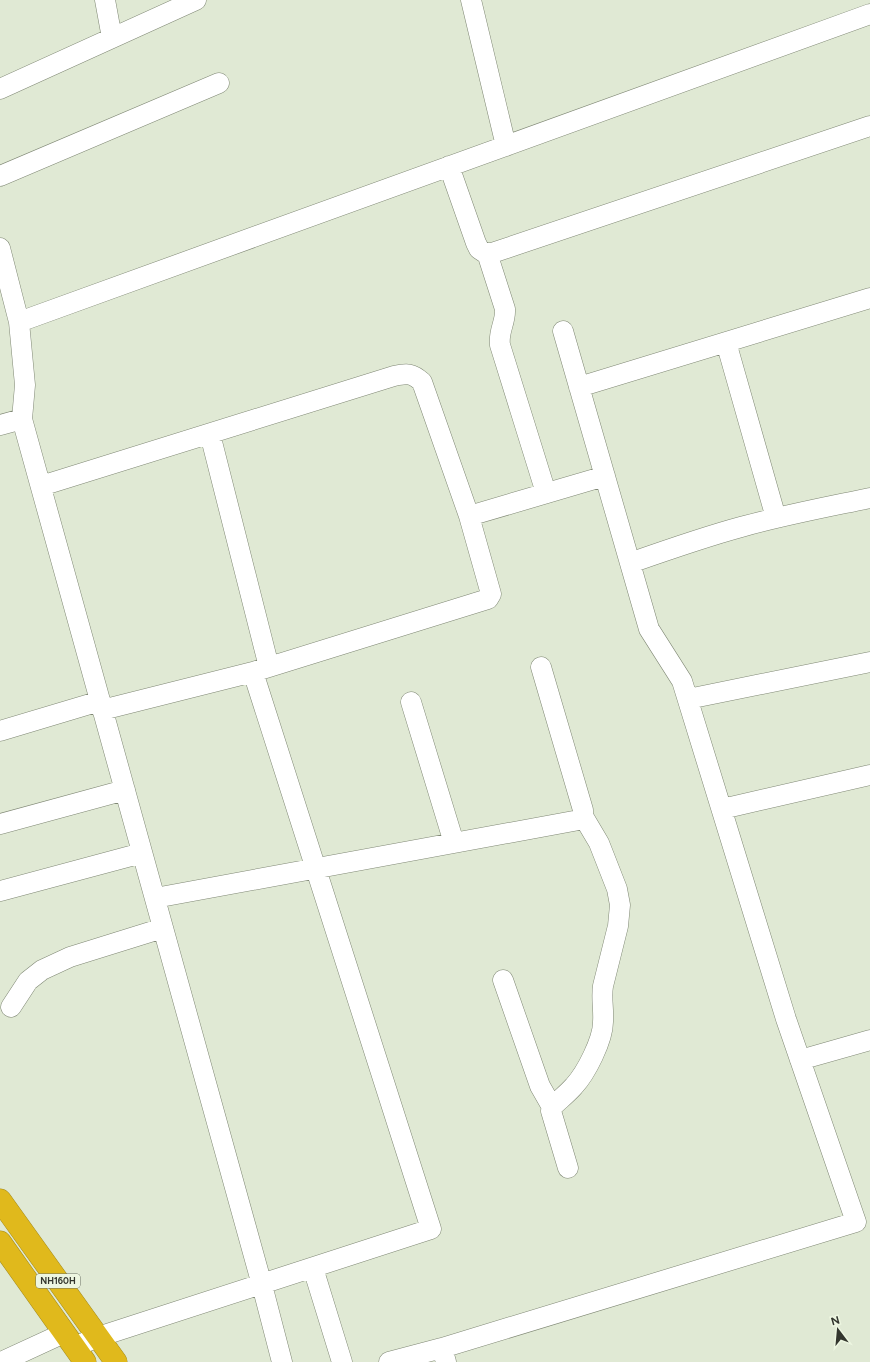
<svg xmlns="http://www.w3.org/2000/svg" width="870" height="1362" viewBox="0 0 870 1362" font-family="Figtree,sans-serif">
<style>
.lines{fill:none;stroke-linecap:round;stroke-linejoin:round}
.street-casing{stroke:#7f8774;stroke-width:21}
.highway-casing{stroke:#a38b22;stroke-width:23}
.street{stroke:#fff;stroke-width:20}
.highway{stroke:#e0b91c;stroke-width:22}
.labels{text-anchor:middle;stroke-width:3;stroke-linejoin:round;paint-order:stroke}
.shield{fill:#edf6e1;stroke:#6b7064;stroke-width:1}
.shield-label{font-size:9px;font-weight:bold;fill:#33362e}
</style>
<rect width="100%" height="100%" fill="#e0e9d4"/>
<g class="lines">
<g class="street-casing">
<path id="street" d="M105 0 112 38
M471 0 506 146
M0 89 196 0
M449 166 476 243 479 249 485 253H492L870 126
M0 176 219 83
M0 248 19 322 25 385 22 419 0 425
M487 253 505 309C506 322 498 331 500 345L546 493
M19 322 870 14
M726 342 776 518
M579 387 870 298
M22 419 262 1285 282 1362
M210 434 269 667
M41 486 394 376C407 373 412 373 422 382L469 516 491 594 488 599 253 672
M469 516 605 476
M630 563C667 550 704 537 741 527 784 515 827 507 870 498
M688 699 870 662
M411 702 454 843
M0 731 100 701
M722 809 870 775
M0 824 125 790
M0 891 142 853
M155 898 579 820 583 816V810L541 667
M503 980 540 1086 552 1107
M11 1007 28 981 42 970 70 957 163 928
M800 1060 870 1040
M568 1168 551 1111 552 1107C559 1100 567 1094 574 1086 586 1073 603 1040 603 1022 604 1010 601 998 603 986L618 926 620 905 617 889 599 843 583 816
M313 1268 342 1362
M74 1347 98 1337 431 1229 253 672 102 710
M1 1362 64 1333
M389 1362 442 1348
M446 1362 442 1348 856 1222 786 1019 682 681 649 629 563 331"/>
</g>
<g class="highway-casing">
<path id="highway" d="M0 1200 116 1362
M0 1242 85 1362"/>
</g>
<use href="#street" class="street"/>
<use href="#highway" class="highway"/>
</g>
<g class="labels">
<rect class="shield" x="36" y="1274" width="44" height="14" rx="3"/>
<g class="shield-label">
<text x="58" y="1284">NH160H</text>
</g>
</g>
<g transform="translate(838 1330) rotate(344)" stroke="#edf6e1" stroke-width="3" paint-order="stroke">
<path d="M0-3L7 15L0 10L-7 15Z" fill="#33362e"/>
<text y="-6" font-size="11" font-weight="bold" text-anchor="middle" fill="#33362e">N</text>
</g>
</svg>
